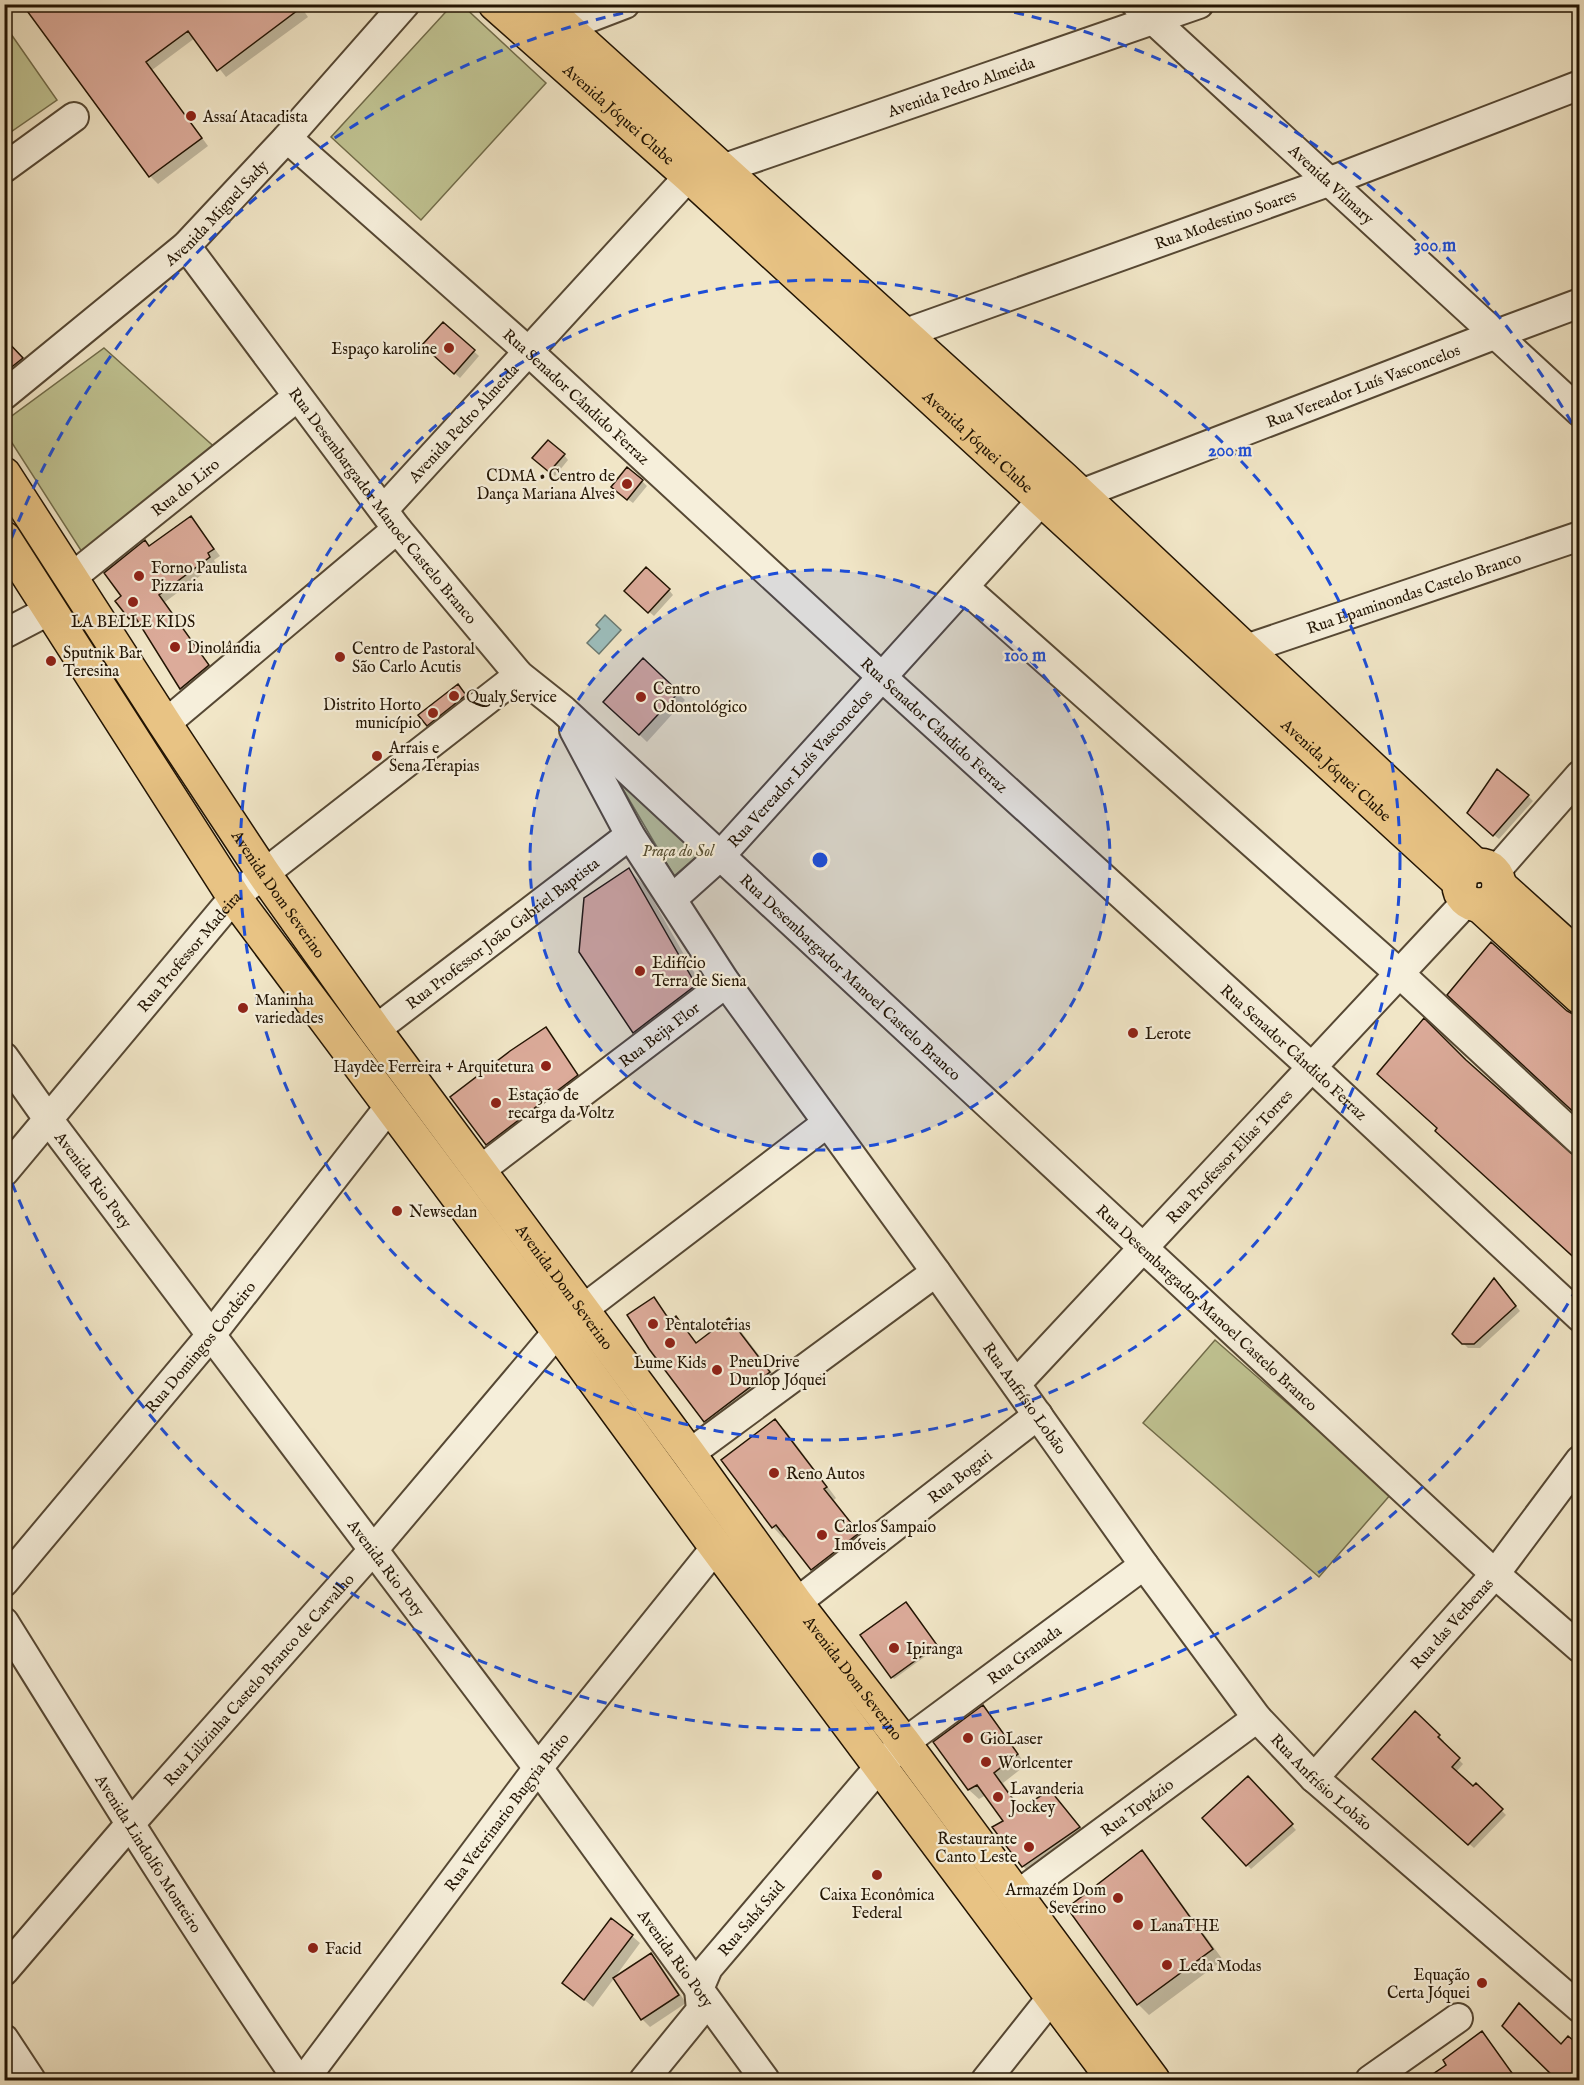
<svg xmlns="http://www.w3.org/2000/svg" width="1584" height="2085" viewBox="0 0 1584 2085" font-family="'IM FELL English',serif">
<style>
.green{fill:#c0c392;stroke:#716c4a;stroke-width:1.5}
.water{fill:#9cbebc;stroke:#6b7a72;stroke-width:1.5}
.shadow{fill:#0003}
.building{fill:#dcab9a;stroke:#221403;stroke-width:1.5}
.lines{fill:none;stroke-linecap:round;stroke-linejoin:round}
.minor-casing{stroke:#564834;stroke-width:32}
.major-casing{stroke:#221403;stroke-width:36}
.minor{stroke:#f6efdb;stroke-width:28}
.major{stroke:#e8c384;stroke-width:33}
.ring{fill:none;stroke:#1d4ed8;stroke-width:3;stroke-dasharray:10 8}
.poi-dot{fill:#8f2418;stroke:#f6efdb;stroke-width:2}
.labels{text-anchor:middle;stroke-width:4.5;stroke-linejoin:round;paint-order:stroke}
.street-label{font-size:16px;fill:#221403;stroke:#f6efdb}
.poi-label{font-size:16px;fill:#221403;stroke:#f6efdb;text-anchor:start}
.park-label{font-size:16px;font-style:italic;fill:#595135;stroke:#f6efdb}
.centre{fill:#1d4ed8;stroke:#f6efdb;stroke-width:3}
.ring-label{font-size:18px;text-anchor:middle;font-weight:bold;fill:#1d4ed8;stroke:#f6efdb;stroke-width:4.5;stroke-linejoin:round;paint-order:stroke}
</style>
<rect width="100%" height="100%" fill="#f1e6c7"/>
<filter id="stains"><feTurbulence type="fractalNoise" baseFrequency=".00333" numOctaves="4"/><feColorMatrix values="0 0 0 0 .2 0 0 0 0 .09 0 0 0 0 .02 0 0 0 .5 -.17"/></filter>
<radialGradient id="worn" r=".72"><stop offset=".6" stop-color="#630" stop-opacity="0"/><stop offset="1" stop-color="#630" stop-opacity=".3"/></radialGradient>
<path class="green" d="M453 4 462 5 546 83 421 220 331 137Z
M4 24 57 100 5 136H4Z
M104 348 220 452 82 552 5 432V421Z
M607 762 703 851 674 876Z
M1215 1340 1391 1494 1319 1577 1143 1423Z"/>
<path class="water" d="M605 615 621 630 599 654 587 643 600 629 596 625Z"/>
<path class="shadow" d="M23 4H299L308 17 226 77 195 38 152 70 208 146 158 184 150 176Z
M443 324 479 356 460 378 429 350Z
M7 343 27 364 4 383V344Z
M564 455 568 460 555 476 539 463Z
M642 481 647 486 633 503 618 492Z
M197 525 220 556 214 560 216 564 165 602 215 673 188 695 182 689 140 622 137 624 130 618 123 597 150 547Z
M669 590 673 595 654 616 631 596Z
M458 686 467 698 430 727 420 715Z
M678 693 685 700 647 742 605 702Z
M1528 796 1533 801 1499 839 1474 818Z
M629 870 645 886 711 1002 650 1048 634 1032Z
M546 1029 581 1080 491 1148 487 1144Z
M1499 1285 1520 1311 1480 1348H1468L1454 1334Z
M654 1299 672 1321 676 1318 686 1329 697 1344 729 1320 740 1330 780 1383 716 1431 705 1421Z
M775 1421 786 1431 836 1498 834 1500 868 1545 823 1580 786 1536 783 1538 773 1527Z
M908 1606 938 1647 894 1679 862 1636Z
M983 1707 992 1717 1026 1765 1003 1783 1022 1810 1059 1801 1088 1837 1032 1876 1023 1866 1005 1821 986 1795 979 1799 969 1790 935 1742Z
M1415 1713 1444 1741 1442 1743 1463 1764 1456 1772 1473 1788 1476 1785 1506 1815 1474 1848 1379 1764Z
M1248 1778 1296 1830 1251 1869 1247 1865Z
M1142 1852 1152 1863 1223 1960 1149 2015 1138 2004 1069 1908Z
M632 1936 640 1943 593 2007 564 1983Z
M651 1955 659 1963 686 2003 650 2027 642 2019 615 1979Z
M1504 2026 1561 2047 1580 2048V2080H1559Z
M1487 2039 1517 2080H1427L1448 2065Z"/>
<path class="building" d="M22 4H306L217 71 188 31 146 62 202 138 149 177Z
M443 322 475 350 454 374 422 345Z
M4 338 23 358 4 373Z
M548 440 565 454 549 472 532 458Z
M627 467 643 480 627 500 611 487Z
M191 516 214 549 208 553 210 557 159 595 209 665 180 689 134 615 129 619 115 601 121 596 104 573 145 540 149 546Z
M646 567 670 589 648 613 624 591Z
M643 658 679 692 639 735 603 702Z
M458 684 466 695 427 726 418 715Z
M1497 769 1529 795 1493 836 1467 813Z
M629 868 696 985 633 1033 579 952 584 898Z
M1491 942 1567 1011 1580 1018V1118L1447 995Z
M1424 1018 1466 1060 1580 1161V1263L1435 1131 1437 1128 1377 1074Z
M546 1027 578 1075 486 1145 450 1097 510 1051Z
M1494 1278 1516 1306 1474 1344H1462L1452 1334Z
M654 1297 670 1321 676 1316 696 1343 729 1318 770 1372 704 1422 649 1349 627 1315Z
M775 1419 827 1487 824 1489 859 1533 811 1570 776 1525 772 1528 721 1460Z
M906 1602 937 1645 891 1678 860 1635Z
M983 1705 1018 1754 994 1773 1020 1809 1050 1790 1080 1827 1022 1867 992 1827 1003 1821 977 1785 968 1790 933 1742Z
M1415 1711 1440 1735 1438 1737 1460 1758 1452 1767 1473 1786 1476 1783 1503 1809 1468 1845 1372 1759Z
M1248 1776 1293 1824 1246 1866 1202 1818Z
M1142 1850 1213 1949 1137 2005 1067 1908Z
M611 1918 633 1935 584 2000 562 1983Z
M651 1953 679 1995 641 2020 613 1978Z
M1519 2003 1561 2044 1568 2036 1580 2046V2071L1571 2080H1557L1502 2026Z
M1482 2031 1517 2080H1424L1446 2065 1443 2060Z"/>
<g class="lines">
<g class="minor-casing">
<g id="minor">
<path id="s1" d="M1136 4 1580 412"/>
<path d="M565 27 625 4"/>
<path id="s2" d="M287 138 529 352 882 677 1318 1073 1580 1317"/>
<path d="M4 168 74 117"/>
<path id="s3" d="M186 246 397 529 519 675 563 710 1495 1574 1580 1648"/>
<path id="s4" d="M903 334 1328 182 1580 85"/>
<path id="s5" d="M4 395 186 246 287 138 405 4"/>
<path id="s6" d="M384 509 689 176 722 169 1199 4"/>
<path id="s7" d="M71 578 297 397"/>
<path d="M964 587 1400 974 1580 1141"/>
<path d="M4 634 50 610"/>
<path id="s8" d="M1246 649 1580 536"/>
<path d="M165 724 397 529"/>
<path id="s9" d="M574 730 630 835 726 983 936 1272 1144 1565 1257 1718 1314 1778 1580 2008"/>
<path d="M1494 873 1580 775"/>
<path id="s10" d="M672 899 720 856 1042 500 1081 494 1494 335 1580 303"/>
<path id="s11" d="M375 1030 630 835"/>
<path id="s12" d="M4 1057 48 1119 538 1768 765 2080"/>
<path id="s13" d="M479 1171 726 983"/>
<path id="s14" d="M4 1172 234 897 519 675"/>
<path d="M582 1310 827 1123"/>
<path id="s15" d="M1016 1384 1467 901"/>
<path d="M689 1454 936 1272"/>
<path id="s16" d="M4 1582 211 1335 389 1107"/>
<path id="s17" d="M796 1603 1038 1415"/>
<path id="s18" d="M4 1622C100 1776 195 1930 298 2080"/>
<path id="s19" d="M1314 1778 1495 1574 1580 1460"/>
<path id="s20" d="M1016 1896 1257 1718"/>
<path id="s21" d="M4 1971 130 1824 373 1550 558 1331"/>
<path d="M4 2039 31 2080"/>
<path id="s22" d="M304 2080 538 1768 716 1547"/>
<path id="s23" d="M644 2080 701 2010 699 1989 708 1968 880 1766 904 1743 1144 1565"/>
<path d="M986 2080 1052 1997"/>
<path d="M1370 2080 1458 2018"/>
</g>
</g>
<g class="major-casing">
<g id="major">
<path id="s24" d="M495 4 689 176 1460 883"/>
<path d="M540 4 1063 478 1476 866"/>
<path id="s25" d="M4 474 165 724 264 874 375 1030 689 1454 796 1603 904 1743 1153 2080"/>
<path d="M4 538 234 897 558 1331 716 1547 1114 2080"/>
<circle cx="1479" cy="885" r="20"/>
<path d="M1499 885 1580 958"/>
<path d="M1479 905 1580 997"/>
</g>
</g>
<use href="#minor" class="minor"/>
<use href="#major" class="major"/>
</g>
<circle cx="820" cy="860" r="290" fill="#1d4ed8" fill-opacity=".12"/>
<g class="ring">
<circle cx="820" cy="860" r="290"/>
<circle cx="820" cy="860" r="580"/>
<path d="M1577 1288A870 870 0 0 1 5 1165M5 555A870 870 0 0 1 661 5M979 5A870 870 0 0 1 1577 432"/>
</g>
<g class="poi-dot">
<circle cx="191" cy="116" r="6"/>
<circle cx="449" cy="348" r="6"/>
<circle cx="627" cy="484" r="6"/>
<circle cx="139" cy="576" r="6"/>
<circle cx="133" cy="602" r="6"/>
<circle cx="175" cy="647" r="6"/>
<circle cx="340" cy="657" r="6"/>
<circle cx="51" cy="661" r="6"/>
<circle cx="454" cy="696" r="6"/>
<circle cx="641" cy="697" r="6"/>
<circle cx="433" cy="713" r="6"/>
<circle cx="377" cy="756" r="6"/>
<circle cx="640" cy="971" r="6"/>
<circle cx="243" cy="1008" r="6"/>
<circle cx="1133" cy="1033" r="6"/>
<circle cx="546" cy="1066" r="6"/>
<circle cx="496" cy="1103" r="6"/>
<circle cx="397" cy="1211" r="6"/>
<circle cx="653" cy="1324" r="6"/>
<circle cx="670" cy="1343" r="6"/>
<circle cx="717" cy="1370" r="6"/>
<circle cx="774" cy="1473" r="6"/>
<circle cx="822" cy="1535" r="6"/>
<circle cx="894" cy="1648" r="6"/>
<circle cx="968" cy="1738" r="6"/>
<circle cx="986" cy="1762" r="6"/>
<circle cx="998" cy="1797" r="6"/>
<circle cx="1029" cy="1847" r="6"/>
<circle cx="877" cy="1875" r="6"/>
<circle cx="1118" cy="1898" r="6"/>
<circle cx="1138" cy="1925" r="6"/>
<circle cx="313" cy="1948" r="6"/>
<circle cx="1167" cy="1965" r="6"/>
<circle cx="1482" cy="1983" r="6"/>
</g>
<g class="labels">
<g class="street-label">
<text dy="6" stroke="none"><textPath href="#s6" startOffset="738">Avenida Pedro Almeida</textPath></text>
<text dy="6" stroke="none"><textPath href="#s24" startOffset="166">Avenida Jóquei Clube</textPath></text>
<text dy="6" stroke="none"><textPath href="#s1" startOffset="266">Avenida Vilmary</textPath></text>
<text dy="6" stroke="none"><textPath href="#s5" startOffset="280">Avenida Miguel Sady</textPath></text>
<text dy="6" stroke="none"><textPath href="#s4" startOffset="342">Rua Modestino Soares</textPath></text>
<text dy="6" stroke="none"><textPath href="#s10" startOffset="886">Rua Vereador Luís Vasconcelos</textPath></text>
<text dy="6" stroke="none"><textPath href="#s2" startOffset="388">Rua Senador Cândido Ferraz</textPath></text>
<text dy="6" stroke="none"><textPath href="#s6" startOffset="117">Avenida Pedro Almeida</textPath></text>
<text dy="6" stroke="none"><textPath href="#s24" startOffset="652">Avenida Jóquei Clube</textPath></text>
<text dy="6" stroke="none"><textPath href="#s7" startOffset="146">Rua do Liro</textPath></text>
<text dy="6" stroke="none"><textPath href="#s3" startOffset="326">Rua Desembargador Manoel Castelo Branco</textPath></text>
<text dy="6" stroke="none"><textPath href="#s8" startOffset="177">Rua Epaminondas Castelo Branco</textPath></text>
<text dy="6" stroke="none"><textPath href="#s2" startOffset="874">Rua Senador Cândido Ferraz</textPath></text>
<text dy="6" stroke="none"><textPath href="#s10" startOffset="183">Rua Vereador Luís Vasconcelos</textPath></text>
<text dy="6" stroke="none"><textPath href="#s24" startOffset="1138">Avenida Jóquei Clube</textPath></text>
<text dy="6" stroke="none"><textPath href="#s25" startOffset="502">Avenida Dom Severino</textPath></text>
<text dy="6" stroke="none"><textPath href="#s11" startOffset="160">Rua Professor João Gabriel Baptista</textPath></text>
<text dy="6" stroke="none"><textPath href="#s14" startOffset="288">Rua Professor Madeira</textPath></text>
<text dy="6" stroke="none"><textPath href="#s3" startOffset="992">Rua Desembargador Manoel Castelo Branco</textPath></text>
<text dy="6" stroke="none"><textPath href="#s13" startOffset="226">Rua Beija Flor</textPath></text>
<text dy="6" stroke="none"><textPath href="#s2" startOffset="1360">Rua Senador Cândido Ferraz</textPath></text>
<text dy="6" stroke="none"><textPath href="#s15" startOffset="312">Rua Professor Elias Torres</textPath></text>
<text dy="6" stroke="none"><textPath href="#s12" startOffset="152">Avenida Rio Poty</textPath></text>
<text dy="6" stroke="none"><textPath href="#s25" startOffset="988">Avenida Dom Severino</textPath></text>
<text dy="6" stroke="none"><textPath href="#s3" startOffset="1478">Rua Desembargador Manoel Castelo Branco</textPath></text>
<text dy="6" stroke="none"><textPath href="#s16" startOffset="306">Rua Domingos Cordeiro</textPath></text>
<text dy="6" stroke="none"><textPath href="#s9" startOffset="807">Rua Anfrísio Lobão</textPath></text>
<text dy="6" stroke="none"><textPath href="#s17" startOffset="207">Rua Bogari</textPath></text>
<text dy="6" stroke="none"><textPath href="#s12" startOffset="638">Avenida Rio Poty</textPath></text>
<text dy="6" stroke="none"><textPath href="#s19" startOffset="207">Rua das Verbenas</textPath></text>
<text dy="6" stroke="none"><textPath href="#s23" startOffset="582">Rua Granada</textPath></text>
<text dy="6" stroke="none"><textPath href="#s25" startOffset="1474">Avenida Dom Severino</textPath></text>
<text dy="6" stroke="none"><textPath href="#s21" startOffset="387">Rua Lilizinha Castelo Branco de Carvalho</textPath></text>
<text dy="6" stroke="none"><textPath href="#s9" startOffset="1293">Rua Anfrísio Lobão</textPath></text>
<text dy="6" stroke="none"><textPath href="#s20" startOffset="150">Rua Topázio</textPath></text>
<text dy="6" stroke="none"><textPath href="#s22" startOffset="336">Rua Veterinario Bugyia Brito</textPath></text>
<text dy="6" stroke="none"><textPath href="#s18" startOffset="273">Avenida Lindolfo Monteiro</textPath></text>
<text dy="6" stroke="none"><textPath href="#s23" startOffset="200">Rua Sabá Said</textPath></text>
<text dy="6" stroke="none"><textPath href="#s12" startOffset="1124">Avenida Rio Poty</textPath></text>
</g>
<g class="poi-label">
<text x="203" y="122">Assaí Atacadista</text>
<text x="437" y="354" text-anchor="end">Espaço karoline</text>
<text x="615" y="481" text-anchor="end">CDMA • Centro de<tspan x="615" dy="18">Dança Mariana Alves</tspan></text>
<text x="151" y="573">Forno Paulista<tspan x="151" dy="18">Pizzaria</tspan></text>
<text x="133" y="627" text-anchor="middle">LA BELLE KIDS</text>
<text x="187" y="653">Dinolândia</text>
<text x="352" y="654">Centro de Pastoral<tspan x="352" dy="18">São Carlo Acutis</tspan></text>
<text x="63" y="658">Sputnik Bar<tspan x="63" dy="18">Teresina</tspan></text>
<text x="653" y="694">Centro<tspan x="653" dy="18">Odontológico</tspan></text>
<text x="466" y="702">Qualy Service</text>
<text x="421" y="710" text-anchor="end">Distrito Horto<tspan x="421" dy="18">município</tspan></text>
<text x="389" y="753">Arrais e<tspan x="389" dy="18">Sena Terapias</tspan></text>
<text x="652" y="968">Edifício<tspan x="652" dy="18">Terra de Siena</tspan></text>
<text x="255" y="1005">Maninha<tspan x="255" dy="18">variedades</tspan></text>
<text x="1145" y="1039">Lerote</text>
<text x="534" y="1072" text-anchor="end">Haydèe Ferreira + Arquitetura</text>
<text x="508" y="1100">Estação de<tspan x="508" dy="18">recarga da Voltz</tspan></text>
<text x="409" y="1217">Newsedan</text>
<text x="665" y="1330">Pentaloterias</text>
<text x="729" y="1367">PneuDrive<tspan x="729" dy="18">Dunlop Jóquei</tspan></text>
<text x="670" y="1368" text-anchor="middle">Lume Kids</text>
<text x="786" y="1479">Reno Autos</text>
<text x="834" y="1532">Carlos Sampaio<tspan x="834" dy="18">Imóveis</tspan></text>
<text x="906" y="1654">Ipiranga</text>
<text x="980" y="1744">GioLaser</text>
<text x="998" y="1768">Worlcenter</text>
<text x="1010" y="1794">Lavanderia<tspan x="1010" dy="18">Jockey</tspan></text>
<text x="1017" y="1844" text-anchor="end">Restaurante<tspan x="1017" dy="18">Canto Leste</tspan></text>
<text x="1106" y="1895" text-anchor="end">Armazém Dom<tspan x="1106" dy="18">Severino</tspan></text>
<text x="877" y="1900" text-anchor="middle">Caixa Econômica<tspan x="877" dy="18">Federal</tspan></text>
<text x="1150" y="1931">LanaTHE</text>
<text x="325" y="1954">Facid</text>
<text x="1179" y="1971">Leda Modas</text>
<text x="1470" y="1980" text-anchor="end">Equação<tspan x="1470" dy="18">Certa Jóquei</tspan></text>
</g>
<g class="park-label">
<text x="678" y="856">Praça do Sol</text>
</g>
</g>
<circle cx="820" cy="860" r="9" class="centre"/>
<g class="ring-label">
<text x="1435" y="251">300 m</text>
<text x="1230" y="456">200 m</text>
<text x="1025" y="661">100 m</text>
</g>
<rect width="1584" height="2085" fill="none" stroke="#f1e6c7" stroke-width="24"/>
<rect x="6" y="6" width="1572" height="2073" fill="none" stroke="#221403" stroke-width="3"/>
<rect x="12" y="12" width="1560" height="2061" fill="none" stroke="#221403" stroke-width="1.5"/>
<rect width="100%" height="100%" filter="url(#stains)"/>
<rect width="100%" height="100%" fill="url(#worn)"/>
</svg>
